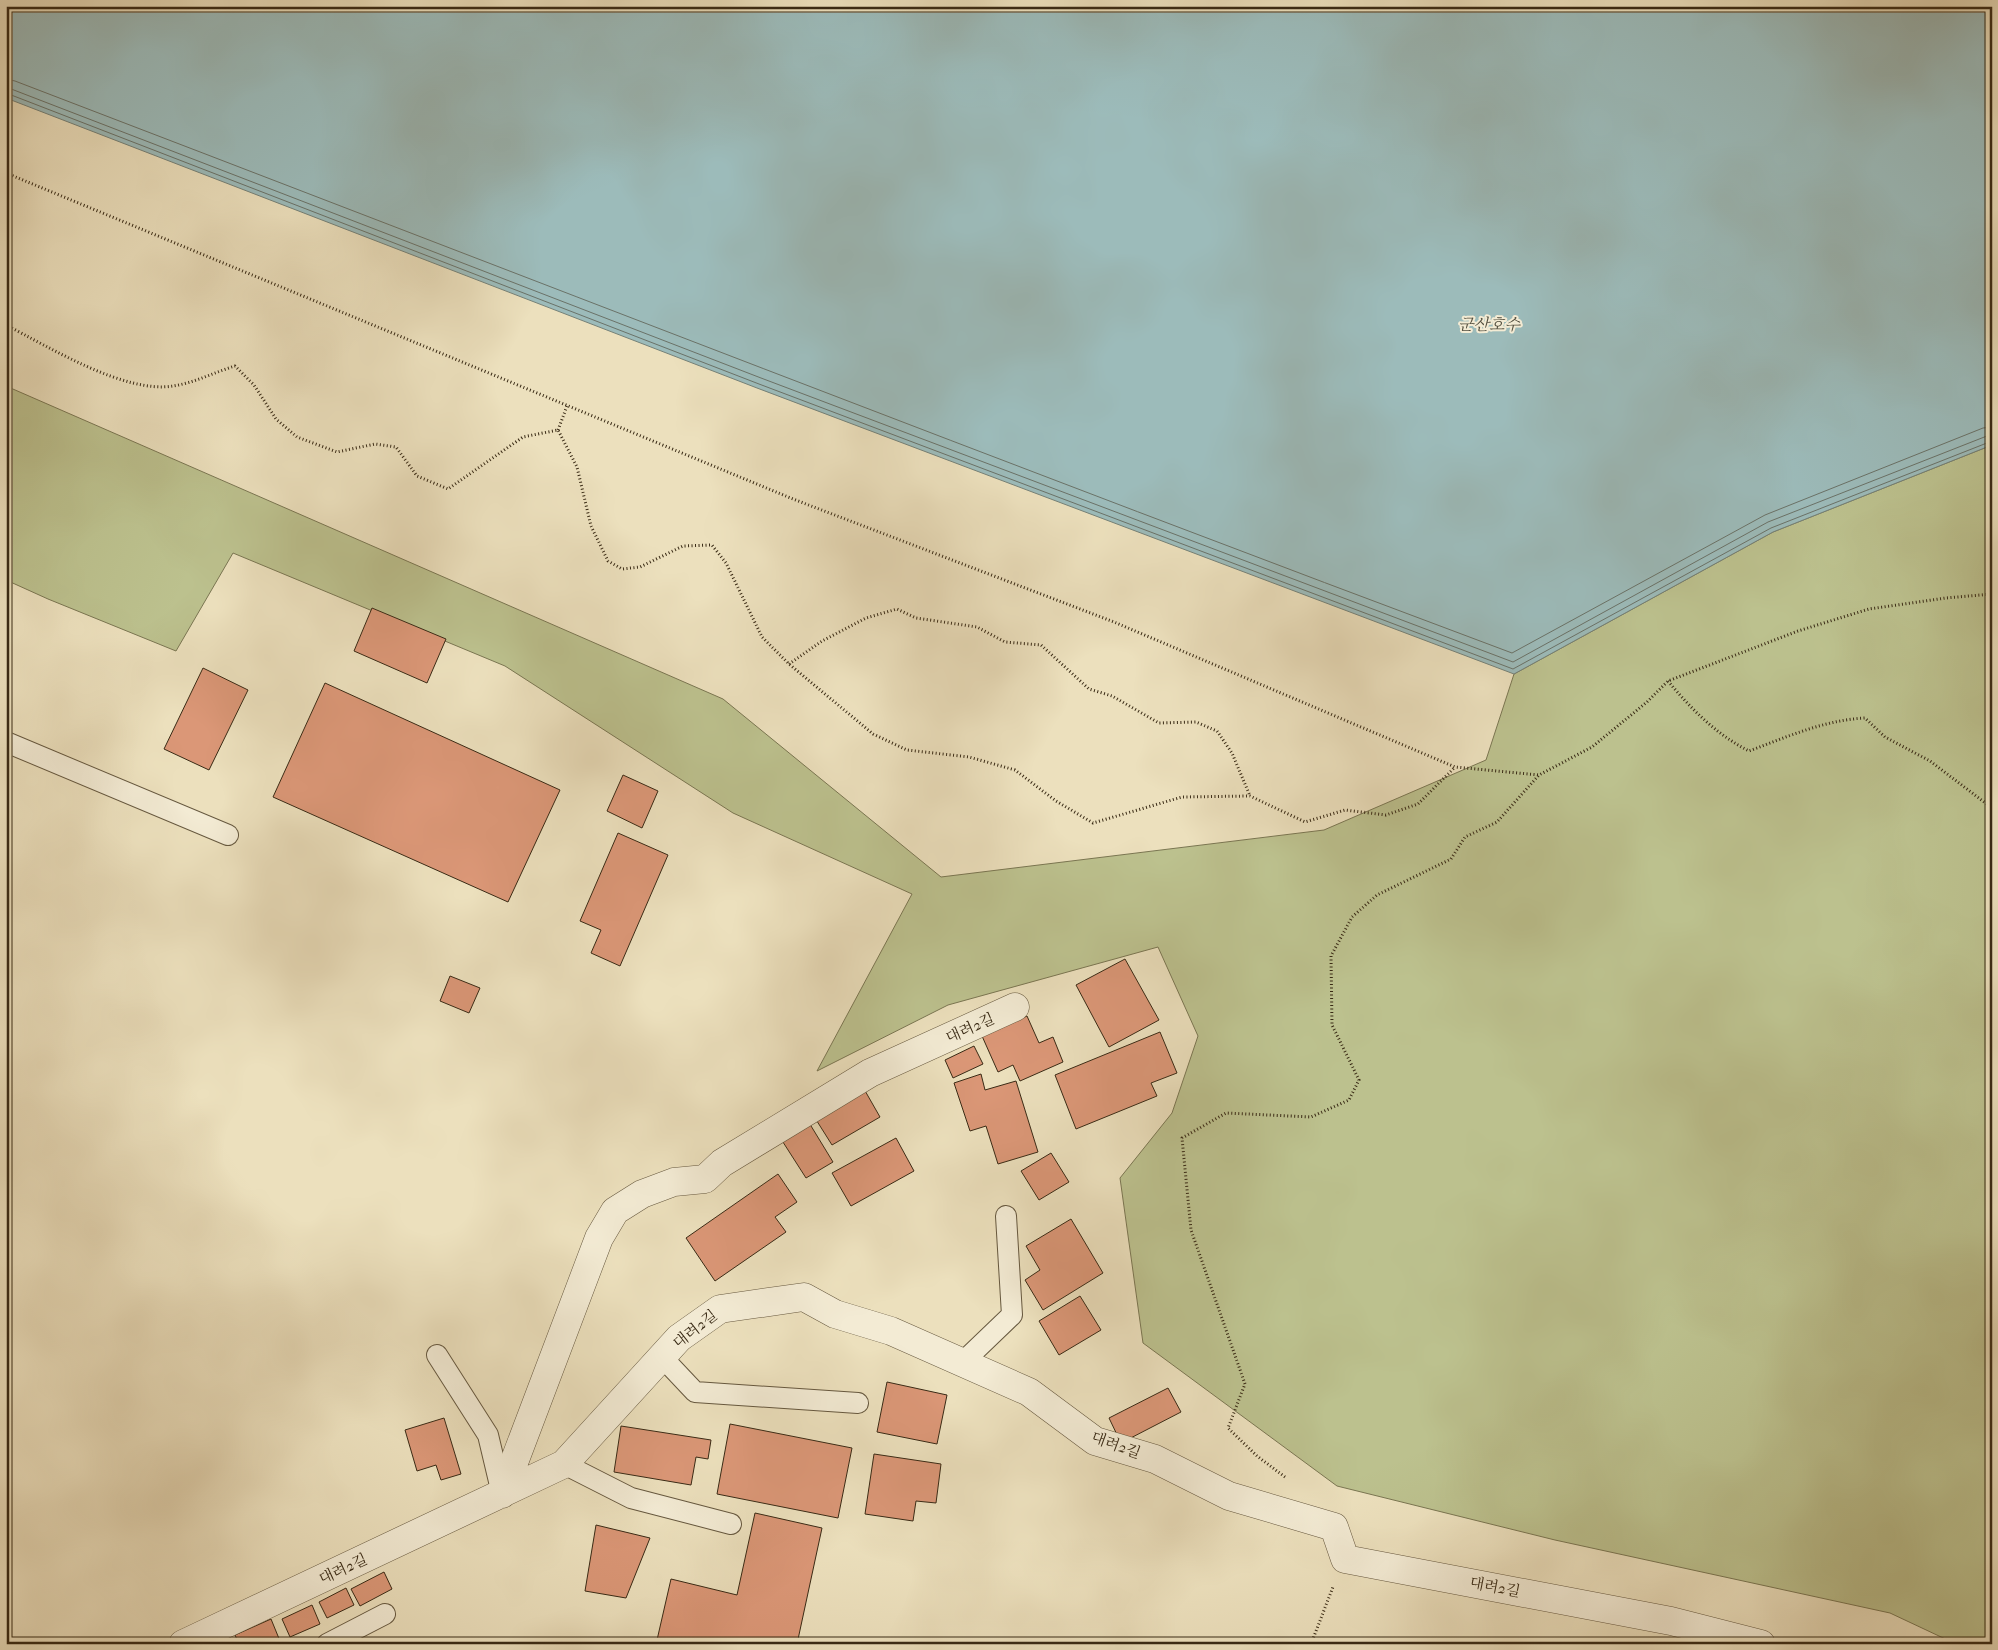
<svg xmlns="http://www.w3.org/2000/svg" width="1998" height="1650" viewBox="0 0 1998 1650" font-family="'IM FELL French Canon','Noto Serif KR',serif">
<style>
.green{fill:#bcc18e;stroke:#7a7652}
.water{fill:#9cbbba;stroke:#748178}
.lines{fill:none;stroke-linecap:round;stroke-linejoin:round}
.shore{stroke:#6a7268;stroke-width:1}
.building{fill:#db9777;stroke:#392a15}
.lane-casing{stroke:#66583f;stroke-width:22}
.street-casing{stroke:#66583f;stroke-width:29}
.path{stroke:#392a15;stroke-width:3;stroke-dasharray:1 2.5;stroke-linecap:butt}
.lane{stroke:#f3ebd4;stroke-width:20}
.street{stroke:#f3ebd4;stroke-width:28}
.labels{text-anchor:middle;stroke-width:4;stroke-linejoin:round;paint-order:stroke}
.street-label{font-size:15px;fill:#392a15;stroke:#f3ebd4}
.water-label{font-size:16px;font-style:italic;fill:#524e3e;stroke:#f3ebd4}
</style>
<rect width="100%" height="100%" fill="#ece0bd"/>
<filter id="stains"><feTurbulence type="fractalNoise" baseFrequency=".004" numOctaves="4"/><feColorMatrix values="0 0 0 0 .2 0 0 0 0 .09 0 0 0 0 .02 0 0 0 .5 -.17"/></filter>
<radialGradient id="worn" r=".72"><stop offset=".6" stop-color="#630" stop-opacity="0"/><stop offset="1" stop-color="#630" stop-opacity=".3"/></radialGradient>
<path class="green" d="M6 386 723 699 941 877 1324 830 1486 760 1514 674 1773 532 1992 445V1644H1956L1890 1613 1555 1540 1337 1486 1143 1343 1120 1178 1172 1113 1198 1036 1158 947 948 1005 817 1071 912 894 733 813 505 666 233 553 176 651 48 599 6 580Z"/>
<path class="water" d="M6 6H1992V445L1773 532 1514 674 757 388 6 98Z"/>
<g class="lines">
<path class="shore" d="M6 79 15 81C514 272 1012 466 1512 653L1765 515 1983 428 1992 427
M6 87 761 378 1513 662 1768 522 1992 434
M6 93 759 384 1513 669 1771 528 1992 441"/>
</g>
<path class="building" d="M372 608 446 639 427 683 354 651Z
M203 668 248 690 209 770 164 749Z
M325 683 560 790 508 902 273 797Z
M623 775 658 791 642 828 607 811Z
M618 833 668 855 620 966 591 953 601 930 580 921Z
M1125 959 1159 1020 1109 1047 1076 985Z
M450 976 480 988 469 1013 440 1001Z
M1027 1016 1039 1043 1053 1037 1063 1062 1020 1081 1013 1065 998 1072 982 1036Z
M1160 1032 1177 1073 1151 1083 1157 1096 1076 1129 1055 1075Z
M974 1046 983 1064 953 1078 945 1060Z
M981 1074 985 1090 1016 1081 1038 1152 998 1164 986 1126 970 1131 954 1083Z
M864 1089 880 1117 832 1145 815 1118Z
M808 1121 833 1162 806 1178 781 1139Z
M896 1138 914 1171 851 1206 832 1173Z
M1051 1153 1069 1182 1039 1200 1021 1171Z
M778 1174 797 1202 775 1217 786 1232 715 1281 686 1238Z
M1071 1219 1103 1273 1043 1310 1025 1280 1040 1270 1026 1246Z
M1080 1296 1101 1330 1059 1355 1039 1321Z
M887 1382 947 1395 937 1444 877 1432Z
M1168 1388 1181 1412 1121 1443 1109 1418Z
M444 1418 461 1474 441 1480 436 1465 417 1471 405 1430Z
M730 1424 852 1448 838 1518 717 1494Z
M621 1426 711 1440 708 1459 696 1457 691 1485 614 1472Z
M874 1454 941 1464 936 1503 916 1501 913 1521 865 1514Z
M755 1513 822 1528 797 1644H672L657 1640 671 1579 737 1595Z
M596 1525 650 1538 626 1598 585 1591Z
M384 1572 392 1589 360 1606 351 1589Z
M346 1588 354 1605 327 1618 319 1602Z
M312 1605 320 1624 290 1637 282 1619Z
M271 1619 280 1641 273 1644H239L235 1635Z
M229 1636 233 1644H211Z"/>
<g class="lines">
<g class="lane-casing">
<path id="lane" d="M6 742 228 835
M437 1355 488 1435 502 1494
M662 1357 695 1392 858 1403
M963 1362 1012 1315 1006 1216
M564 1464 631 1498 731 1524
M327 1644 385 1614"/>
</g>
<g class="street-casing">
<path id="street" d="M502 1494 599 1238 615 1211 642 1194 674 1182 705 1179 722 1163 870 1073 1015 1007
M183 1644 564 1464 679 1338 720 1309 804 1297 835 1314 891 1331 1029 1392 1095 1441 1155 1459 1229 1496 1334 1527 1345 1559 1671 1621 1761 1644"/>
</g>
<path class="path" d="M6 173 793 499 1114 622 1455 767 1539 775
M6 325C49 347 125 394 173 386 194 383 215 372 235 366L254 385 276 419 297 437 337 452 375 444 396 447 417 476 448 489 523 437 558 430 577 467 591 526 608 561 622 569 640 567 683 546 712 545 726 563 762 637 789 664 873 734 907 750 969 757 1015 770 1056 801 1093 823 1182 797 1250 796 1305 822 1345 810 1386 815 1418 804 1455 767
M558 430 567 406
M789 664 822 641 866 618 897 609 916 618 977 627 1005 642 1041 645 1089 689 1112 696 1159 723 1196 722 1217 731 1232 753 1250 796
M1668 681C1691 709 1717 735 1749 751 1787 737 1824 720 1865 718L1885 737 1930 761 1992 808
M1285 1477 1257 1456 1228 1428 1245 1384 1191 1230 1182 1138 1226 1113 1311 1117 1349 1100 1359 1080 1332 1025 1331 956 1352 917 1377 895 1451 859 1465 837 1497 822 1539 775 1592 747 1647 702 1668 681 1798 631 1869 609 1946 598 1992 594
M1311 1644 1333 1587"/>
<use href="#lane" class="lane"/>
<use href="#street" class="street"/>
</g>
<g class="labels">
<g class="street-label">
<text transform="translate(970 1028) rotate(-24)" y="5">대려2길</text>
<text transform="translate(695 1329) rotate(-38)" y="5">대려2길</text>
<text transform="translate(1116 1445) rotate(20)" y="5">대려2길</text>
<text transform="translate(343 1569) rotate(-25)" y="5">대려2길</text>
<text transform="translate(1495 1587) rotate(11)" y="5">대려2길</text>
</g>
<g class="water-label">
<text x="1489" y="330">군산호수</text>
</g>
</g>
<rect width="1998" height="1650" fill="none" stroke="#ece0bd" stroke-width="25"/>
<rect x="8" y="8" width="1983" height="1635" fill="none" stroke="#392a15" stroke-width="2.5"/>
<rect x="12" y="12" width="1973" height="1625" fill="none" stroke="#392a15"/>
<rect width="100%" height="100%" filter="url(#stains)"/>
<rect width="100%" height="100%" fill="url(#worn)"/>
</svg>
